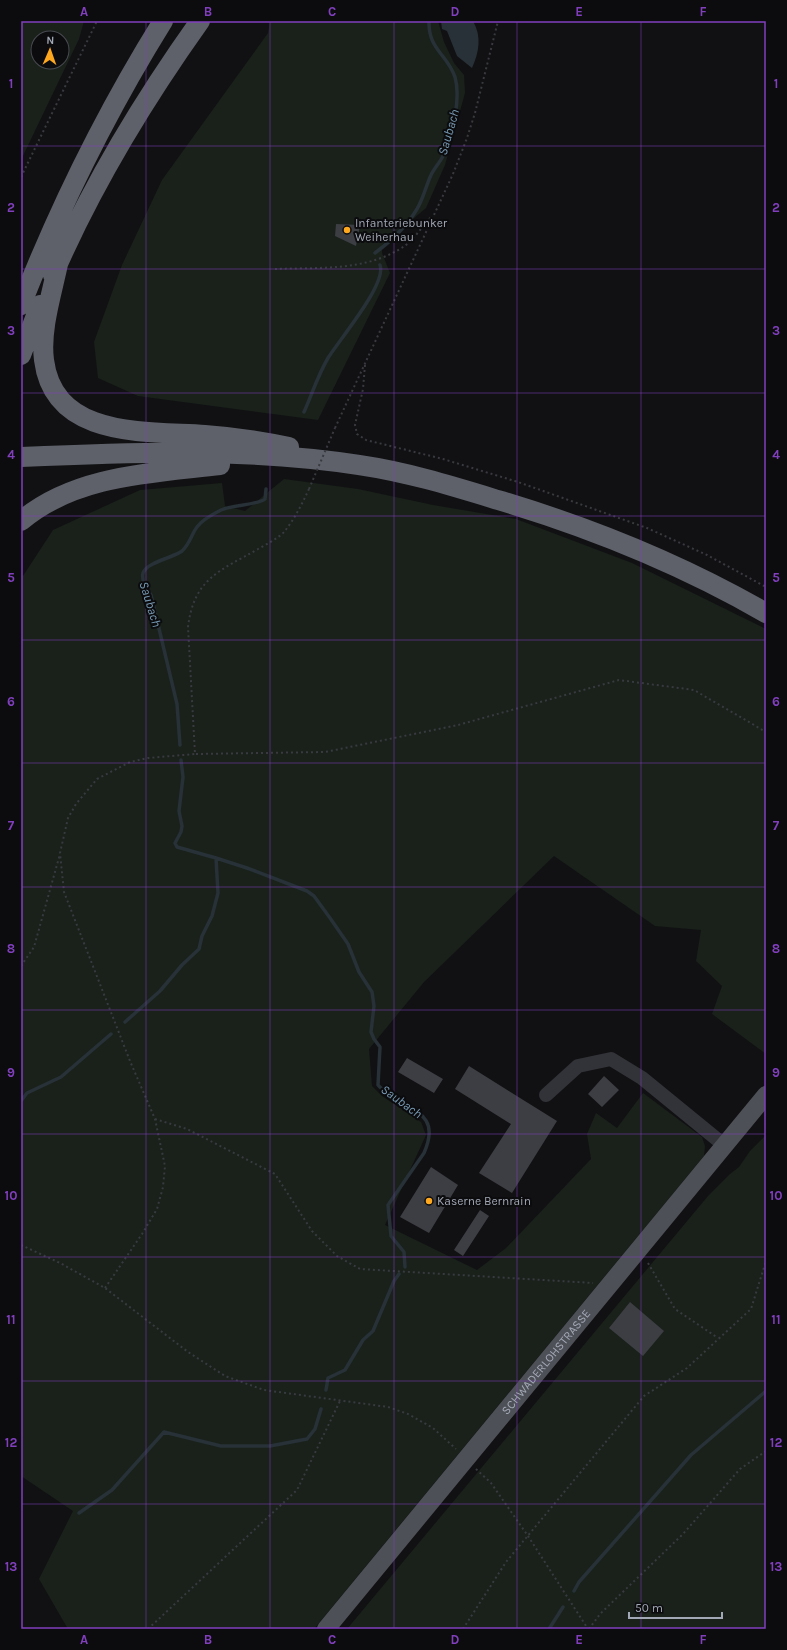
<svg xmlns="http://www.w3.org/2000/svg" width="787" height="1650" viewBox="0 0 787 1650" font-family="Karla,sans-serif">
<style>
.green{fill:#19211a;fill-rule:evenodd}
.water{fill:#273137}
.lines{fill:none;stroke-linecap:round;stroke-linejoin:round}
.stream{stroke:#273137;stroke-width:3.5}
.building{fill:#3d3e43}
.path{stroke:#383a3f;stroke-width:2;stroke-dasharray:2 3;stroke-linecap:butt}
.minor{stroke:#323338;stroke-width:14}
.major{stroke:#4e5057;stroke-width:18}
.highway{stroke:#5e616a;stroke-width:20}
.path-bridge{stroke:#383a3f;stroke-width:2;stroke-dasharray:2 3;stroke-linecap:butt}
.grid{fill:none;stroke:#813fbe;stroke-width:1;stroke-opacity:0.55}
.poi-dot{fill:#fda81f;stroke:#0c0c0e;stroke-width:1.5}
.labels{text-anchor:middle;stroke-width:4;stroke-linejoin:round;paint-order:stroke}
.poi-label{font-size:12px;fill:#a2a8b5;stroke:#0c0c0e;text-anchor:start}
.street-label{font-size:12px;fill:#a2a8b5;stroke:#0c0c0e}
.water-label{font-size:13px;font-style:italic;fill:#7699b3;stroke:#0c0c0e}
.neatline{fill:none;stroke:#813fbe;stroke-width:1.5}
.grid-label{font-size:13px;text-anchor:middle;font-weight:bold;fill:#813fbe}
</style>
<rect width="100%" height="100%" fill="#111113"/>
<path class="green" d="M21 21H84L79 39 21 160ZM38 38H62V62H38Z
M270 21H438L444 42 454 63 464 75 465 93 445 165 426 208 382 245V253L390 273 318 420 138 396 98 378 94 342 122 265 162 180 268 33Z
M284 479 358 489 433 505 516 519 632 563 766 629V1054L712 1014 722 986 696 961 701 930 655 926 554 856 424 982 369 1049 372 1086 382 1096 421 1122 426 1135 385 1225 477 1270 506 1248 591 1159 587 1134 596 1113 617 1128 643 1093 702 1137 705 1146 704 1156 314 1629H68L39 1579 73 1511 21 1476V579L53 530 140 490 222 483 225 506 245 511Z
M766 1135V1629H347L708 1196 730 1174 739 1167 750 1151Z"/>
<path class="water" d="M441 21H473C482 37 479 52 472 68L457 56 447 31 442 29Z"/>
<g class="lines">
<path class="stream" d="M375 253C391 241 407 226 417 209 423 199 426 186 431 175 435 167 442 160 445 152 453 132 461 98 455 77 447 54 428 49 429 21
M304 412C312 394 318 375 328 358 339 340 387 284 380 265
M180 745 177 704 151 595C147 589 141 581 143 573 147 562 173 558 182 551 190 544 191 535 197 527 202 520 213 514 221 510 232 505 258 505 265 499L266 489
M216 858 247 868 307 891 314 896 330 918 348 944 359 972 372 992 374 1006 371 1032 374 1039 380 1047 378 1085C381 1089 386 1092 391 1095 417 1112 440 1117 424 1153L388 1205 391 1236 404 1252 405 1267
M125 1022 160 991 182 965 199 949 202 936 212 916 218 893 216 858 177 847 175 843 181 832 182 826 179 811 183 777 181 760
M21 1101 27 1093 61 1077 111 1034
M326 1390 328 1378 345 1370 363 1340 373 1331 394 1281 399 1274
M79 1513 112 1490 164 1432 221 1446H270L307 1439 315 1429 321 1409
M574 1591 579 1582 691 1455 766 1391
M549 1629 563 1607"/>
</g>
<path class="building" d="M336 224 360 225 356 246 335 236Z
M407 1058 443 1079 434 1093 398 1072Z
M469 1066 557 1121 512 1193 479 1173 511 1124 455 1089Z
M604 1076 619 1090 602 1107 588 1094Z
M431 1167 458 1185 429 1233 400 1217Z
M480 1210 489 1216 463 1256 454 1250Z
M630 1302 664 1331 643 1356 609 1328Z"/>
<g class="lines">
<path class="path" d="M21 177 97 21
M275 269C317 267 365 272 403 247 414 240 423 225 432 216
M365 365 363 389 355 425 357 434 366 440 443 459 518 482 647 528 707 555 766 587
M335 428 453 174 467 138 475 113 498 21
M309 489C302 504 294 520 284 532 277 539 267 544 258 549 220 571 194 578 188 627L195 754 325 752 458 725 619 680 694 690 766 732
M21 966 34 947 60 854
M155 1119 187 1129 275 1174 312 1231 337 1256 360 1269 593 1283
M21 1245 60 1263 105 1288 188 1352 225 1376 264 1390 388 1407 408 1414 433 1428 456 1449
M648 1263 675 1309 718 1338
M105 1288 142 1234 157 1209 163 1187 165 1166 155 1119 130 1061 64 892 60 853 68 818 76 804 97 779 130 762 148 758 195 754
M476 1469 491 1483 528 1536 588 1629
M148 1629 297 1490 340 1401
M463 1629 506 1562 644 1396 687 1368 751 1309 766 1261
M589 1629 600 1614 683 1534 740 1469 766 1451"/>
<path class="minor" d="M546 1095 578 1066 611 1059 642 1078 724 1145"/>
<path class="major" id="s1" d="M326 1629 766 1095"/>
<path class="highway" d="M58 264C52 293 40 330 44 360 54 439 146 431 205 435 233 437 261 441 289 447
M53 275C92 185 143 101 200 21
M21 305C60 206 107 111 163 21
M21 355 40 305
M21 457C133 452 248 448 359 465 407 472 452 486 498 500 592 528 681 564 766 613
M21 521C75 475 153 473 220 465"/>
<path class="path-bridge" d="M309 489 335 428"/>
</g>
<path class="grid" d="M146 21V1629M270 21V1629M394 21V1629M517 21V1629M641 21V1629M21 146H766M21 269H766M21 393H766M21 516H766M21 640H766M21 763H766M21 887H766M21 1010H766M21 1134H766M21 1257H766M21 1381H766M21 1504H766"/>
<g class="poi-dot">
<circle cx="347" cy="230" r="4"/>
<circle cx="429" cy="1201" r="4"/>
</g>
<g class="labels">
<g class="poi-label">
<text x="355" y="227">Infanteriebunker<tspan x="355" dy="14">Weiherhau</tspan></text>
<text x="437" y="1205">Kaserne Bernrain</text>
</g>
<g class="street-label">
<text dy="4" stroke="none"><textPath href="#s1" startOffset="346">SCHWADERLOHSTRASSE</textPath></text>
</g>
<g class="water-label">
<text transform="translate(448 132) rotate(-74)" y="5">Saubach</text>
<text transform="translate(151 604) rotate(73)" y="5">Saubach</text>
<text transform="translate(402 1101) rotate(36)" y="5">Saubach</text>
</g>
</g>
<rect width="787" height="1650" fill="none" stroke="#0c0c0e" stroke-width="44"/>
<g transform="translate(50 50) rotate(2)"><circle r="19" fill="#0c0c0e" stroke="#484a51"/>
<path d="M0-3L7 15L0 10L-7 15Z" fill="#fda81f"/>
<text y="-6" font-size="11" font-weight="bold" text-anchor="middle" fill="#a2a8b5">N</text>
</g>
<path d="M629 1612v6h93v-6" fill="none" stroke="#a2a8b5" stroke-width="2"/>
<text x="635" y="1612" font-size="12" fill="#a2a8b5" stroke="#0c0c0e" stroke-width="3" paint-order="stroke">50 m</text>
<rect x="22" y="22" width="743" height="1606" class="neatline"/>
<g class="grid-label">
<text x="84" y="16">A</text>
<text x="208" y="16">B</text>
<text x="332" y="16">C</text>
<text x="455" y="16">D</text>
<text x="579" y="16">E</text>
<text x="703" y="16">F</text>
<text x="11" y="88">1</text>
<text x="776" y="88">1</text>
<text x="11" y="212">2</text>
<text x="776" y="212">2</text>
<text x="11" y="335">3</text>
<text x="776" y="335">3</text>
<text x="11" y="459">4</text>
<text x="776" y="459">4</text>
<text x="11" y="582">5</text>
<text x="776" y="582">5</text>
<text x="11" y="706">6</text>
<text x="776" y="706">6</text>
<text x="11" y="830">7</text>
<text x="776" y="830">7</text>
<text x="11" y="953">8</text>
<text x="776" y="953">8</text>
<text x="11" y="1077">9</text>
<text x="776" y="1077">9</text>
<text x="11" y="1200">10</text>
<text x="776" y="1200">10</text>
<text x="11" y="1324">11</text>
<text x="776" y="1324">11</text>
<text x="11" y="1447">12</text>
<text x="776" y="1447">12</text>
<text x="11" y="1571">13</text>
<text x="776" y="1571">13</text>
<text x="84" y="1644">A</text>
<text x="208" y="1644">B</text>
<text x="332" y="1644">C</text>
<text x="455" y="1644">D</text>
<text x="579" y="1644">E</text>
<text x="703" y="1644">F</text>
</g>
</svg>
